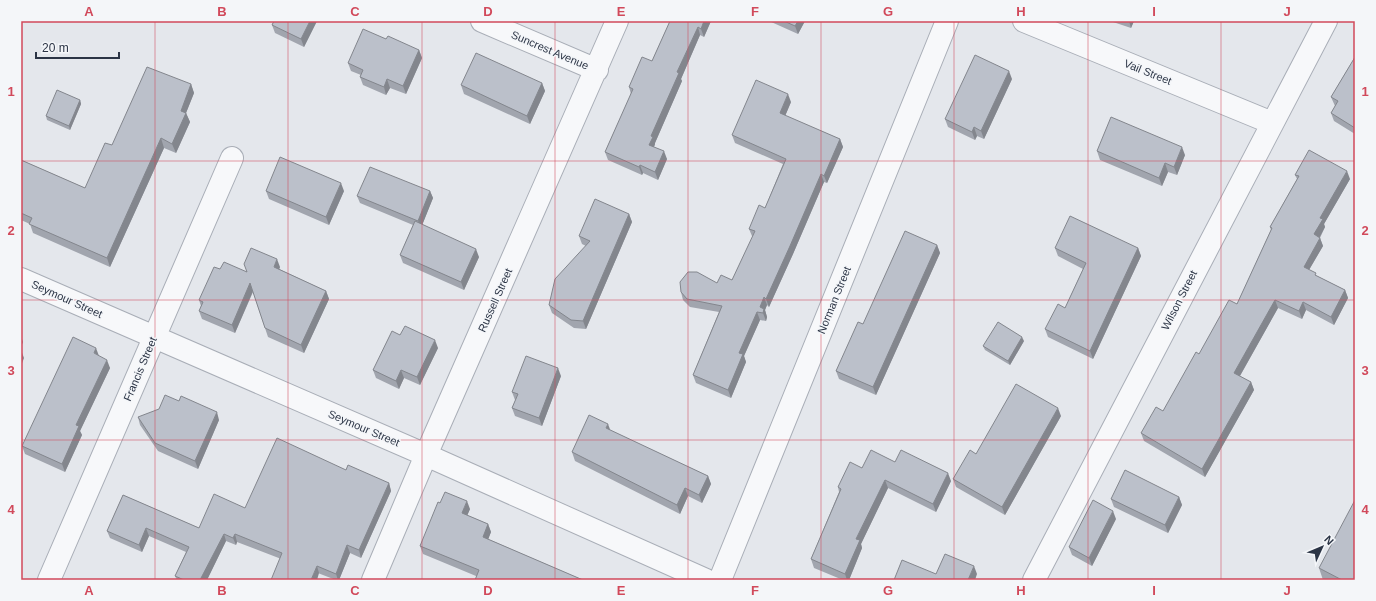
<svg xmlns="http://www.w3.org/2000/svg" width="1376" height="601" viewBox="0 0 1376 601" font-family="Arial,sans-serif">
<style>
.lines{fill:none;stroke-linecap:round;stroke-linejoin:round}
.minor-casing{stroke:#a9aeb7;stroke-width:24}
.minor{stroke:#f7f8fa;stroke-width:22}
.wall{fill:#a1a5ae}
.shaded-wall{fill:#83868d}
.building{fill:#bbc0ca;stroke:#83868d}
.grid{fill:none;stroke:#d1495b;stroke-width:1;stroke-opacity:0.55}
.labels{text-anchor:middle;stroke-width:3;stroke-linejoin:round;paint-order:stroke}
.street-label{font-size:11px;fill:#2b3445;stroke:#f4f6f9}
.neatline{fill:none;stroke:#d1495b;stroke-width:1.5}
.grid-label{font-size:13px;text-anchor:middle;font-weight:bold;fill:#d1495b}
</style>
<rect width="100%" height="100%" fill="#e4e7ec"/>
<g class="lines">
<g class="minor-casing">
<path id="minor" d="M482 21 597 70
M1024 21 1272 123
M21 279 426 455 706 580
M49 580 232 158
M373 580 426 455 617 21
M720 580 947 21
M1034 580 1326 21"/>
</g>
<use href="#minor" class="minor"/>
</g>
<path class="wall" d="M274 21H317L304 47 275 33 272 25Z
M670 21H711L704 37 700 35 681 79 682 81 655 143V144L654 147 667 159 658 180 643 173 642 175 608 160 605 152 631 94 629 87 652 61Z
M769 21H805L798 34Z
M1110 21H1134L1131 28Z
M386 39 419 50 422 58 406 94 390 88 386 95 363 85 360 77 361 75 351 71 348 63Z
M1355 57V134L1334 121 1331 113 1335 106 1331 97Z
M1012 79 984 139 977 136 975 140 948 127 945 119Z
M542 83 545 91 530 124 464 94 461 85Z
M191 84 194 93 186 113 190 122 176 153 164 148 110 267 33 233 30 224 21 220V160L85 188 112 145Z
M80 100 81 104 70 130 47 120 46 116Z
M791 102 785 116 840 139 843 147 827 183 824 182 793 254 769 307 767 305 765 310 767 317 766 321 760 320 744 356 746 362 731 398 696 383 693 375 719 312 690 307 683 300 681 292 732 280 753 237 752 236 749 229 765 208 783 164 735 143 732 135Z
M1097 151 1185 155 1177 175 1168 172 1162 186 1100 160Z
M1295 175 1350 179 1324 224 1325 227 1320 238 1323 246 1309 270 1317 276 1345 290 1348 298 1334 325 1306 310 1302 319 1278 308 1240 376 1251 382 1254 390 1205 477 1144 441 1141 433 1163 411 1199 354 1237 304 1271 230 1270 227 1297 179Z
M266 191H344L329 225 269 199Z
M430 191 433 198 422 225 479 257 464 290 403 263 400 255 413 225 360 203 357 196Z
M629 214 632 222 586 329 574 328 552 313 549 305 586 246 582 244 579 236Z
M937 245 940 253 876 395 839 379 836 371 863 324Z
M1055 248H1138L1141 256 1093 359 1048 337 1045 329 1065 308 1083 269 1058 256Z
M280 267 279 269 326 291 329 299 304 353 268 337 253 292 235 333 202 319 199 311 201 306 199 300 220 269 247 272Z
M400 335 438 348 420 385 404 378 399 389 376 378 373 370Z
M1024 341 1010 365 985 350 983 346Z
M99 356 110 368 80 431 82 435 65 472 25 454 22 446Z
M561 376 542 426 515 416 512 408 515 401V400L512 392Z
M1061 416 1005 515 956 487 953 479 976 454Z
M138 417 219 420 198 469 158 451 140 425Z
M611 431 708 476 711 484 702 503 688 496 680 514 575 461 572 452Z
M895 462 951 481 936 512 888 488 861 544 862 548 849 580H843L814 568 811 559 839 492 838 487Z
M346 470 389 483 391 491 361 558 350 553 339 580H336L237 542 236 545 226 541 207 580H177L175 576 186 552 149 536 142 552 110 538 107 531 123 495 199 528 245 508Z
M1179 497 1182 505 1168 533 1114 507 1111 499Z
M440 503 470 509 467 515 488 524 491 532 488 539 583 580 476 576 423 554 420 546Z
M1116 519 1092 566 1072 555 1069 547Z
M1319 568 1355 580H1323Z"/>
<path class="shaded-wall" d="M310 21H317L304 47 301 39Z
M704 21H711L704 37 701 29Z
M798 21H805L798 34 795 26Z
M1129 21H1134L1131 28Z
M698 27 700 35 681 79 682 81 655 143V144L652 152 649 145 651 136 677 72Z
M419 50 422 58 406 94 403 86Z
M1009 71 1012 79 984 139 981 131Z
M387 79 390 88 386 95 384 87Z
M542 83 545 91 530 124 527 116Z
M191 84 194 93 186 113 190 122 176 153 172 144 181 111Z
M788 94 791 102 783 121 780 113Z
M80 100 81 104 70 130 69 126Z
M974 127 977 136 975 140 972 132Z
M161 138 164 148 110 267 107 258Z
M840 139 843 147 827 183 824 176Z
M1182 147 1185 155 1177 175 1174 167Z
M664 151 667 159 658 180 655 172Z
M1165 163 1168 172 1162 186 1159 178Z
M640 165 643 173 642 175 639 167Z
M1347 171 1350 179 1324 224 1325 227 1317 242 1314 234 1320 218Z
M821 174 824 182 793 254 769 307 766 299Z
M341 183 344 191 329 225 326 217Z
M430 191 433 198 421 228 418 221Z
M629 214 632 222 586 329 583 321Z
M1320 238 1323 246 1306 275 1304 267Z
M937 245 940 253 876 395 873 387Z
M1138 248 1141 256 1093 359 1090 351Z
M476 249 479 257 464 290 461 282Z
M277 259 280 267 277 275 274 267Z
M250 283 253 291 235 333 232 325Z
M1345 290 1348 298 1334 325 1331 317Z
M326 291 329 299 304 353 301 345Z
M764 297 767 305 765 310 767 317 766 321 763 313 760 307Z
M1275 300 1278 308 1237 381 1234 373Z
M1303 302 1306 310 1302 319 1299 311Z
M757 312 760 320 744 356 746 362 731 398 728 390 739 353Z
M21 336 23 342 21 347Z
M1022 337 1024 341 1010 365 1008 361Z
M435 340 438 348 420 385 417 377Z
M96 348 99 356 94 353Z
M21 350 24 358 21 366Z
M107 360 110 368 80 431 82 435 65 472 62 464 76 425Z
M558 368 561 376 542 426 539 418Z
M401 370 404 378 399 389 396 381Z
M1251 382 1254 390 1205 477 1202 469Z
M1058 408 1061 416 1005 515 1002 507Z
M217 412 219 420 198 469 195 461Z
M608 424 611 432 606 428Z
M948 473 951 481 936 512 933 504Z
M708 476 711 484 702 503 699 495Z
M885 480 888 488 861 544 862 548 849 580H847L845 574 856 539Z
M389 483 391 491 361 558 359 550Z
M685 488 688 496 680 514 677 505Z
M1179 497 1182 505 1168 533 1165 525Z
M467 501 470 509 465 521 462 513Z
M1113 511 1116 519 1092 566 1089 558Z
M488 524 491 532 486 545 483 537Z
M146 528 149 536 142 552 139 545Z
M224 534 226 541 207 580H200Z
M235 534 237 542 236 545 233 538Z
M347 545 350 553 339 580H338L336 574Z
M317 566 319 573 317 580H311Z
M974 566 977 574 975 580H968Z"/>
<path class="building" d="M274 21H310L301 39 272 25Z
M670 21H704L701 29 698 27 677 72 679 73 651 136 653 137 649 145 664 151 655 172 640 165 639 167 605 152 633 89 629 87 642 57 652 61Z
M784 21H798L795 26Z
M363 29 386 39 388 36 419 50 403 86 387 79 384 87 360 77 363 70 348 63Z
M476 53 542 83 527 116 461 85Z
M975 55 1009 71 981 131 974 127 972 132 945 119Z
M1355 57V128L1331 113 1338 101 1331 97Z
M147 67 191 84 181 111 186 113 172 144 161 138 107 258 29 224 32 218 21 213V160L85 188 105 143 112 145Z
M756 80 788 94 780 113 840 139 824 176 821 174 790 246 766 299 764 297 760 307 764 309 763 313 757 312 739 353 743 354 728 390 693 375 722 306 687 299 681 292 680 282 688 272H697L717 283 721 275 732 280 755 231 749 229 759 205 765 208 786 159 732 135Z
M57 90 80 100 69 126 46 116Z
M1111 117 1182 147 1174 167 1165 163 1159 178 1097 151Z
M1309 150 1347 171 1320 218 1323 219 1314 234 1320 238 1304 267 1316 273 1315 275 1345 290 1331 317 1303 302 1299 311 1275 300 1234 373 1251 382 1202 469 1141 433 1156 407 1163 411 1196 352 1199 354 1229 300 1237 304 1272 228 1270 227 1299 176 1295 175Z
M280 157 341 183 326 217 266 191Z
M370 167 430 191 418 221 357 196Z
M595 199 629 214 583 321 571 320 549 305 555 279 590 241 579 236Z
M1070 216 1138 248 1090 351 1045 329 1058 304 1065 308 1086 263 1055 248Z
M415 221 476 249 461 282 400 255Z
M905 231 937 245 873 387 836 371 858 322 863 324Z
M251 248 277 259 274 267 326 291 301 345 265 328 250 283 232 325 199 311 203 302 199 300 214 267 220 269 224 262 247 272 244 264Z
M998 322 1022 337 1008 361 983 346Z
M405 326 435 340 417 377 401 370 396 381 373 370 392 331 400 335Z
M73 337 96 348 94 353 107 360 76 425 79 426 62 464 22 446Z
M526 356 558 368 539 418 512 408 518 394 512 392Z
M1016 384 1058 408 1002 507 953 479 970 450 976 454Z
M165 395 179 401 181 396 217 412 195 461 155 443 138 417 159 409Z
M589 415 608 424 606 428 708 476 699 495 685 488 677 505 572 452Z
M277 438 346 470 348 465 389 483 359 550 347 545 336 574 317 566 311 580H271L282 553 235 534 233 538 224 534 200 580H184L175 576 189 547 146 528 139 545 107 531 123 495 199 528 214 494 245 508Z
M871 450 895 462 901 450 948 473 933 504 885 480 856 539 860 540 845 574 811 559 841 489 838 487 850 462 862 468Z
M1125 470 1179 497 1165 525 1111 499Z
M445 492 467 501 462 513 488 524 483 537 583 580H475L479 570 420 546 438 502 440 503Z
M1093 500 1113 511 1089 558 1069 547Z
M1355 500V580H1342L1319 568Z
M945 554 974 566 968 580H894L902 560 936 574Z"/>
<path class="grid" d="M155 21V580M288 21V580M422 21V580M555 21V580M688 21V580M821 21V580M954 21V580M1088 21V580M1221 21V580M21 161H1355M21 300H1355M21 440H1355"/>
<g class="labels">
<g class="street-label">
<text transform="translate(550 50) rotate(23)" y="4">Suncrest Avenue</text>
<text transform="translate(1148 72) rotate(22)" y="4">Vail Street</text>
<text transform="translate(67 299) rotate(24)" y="4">Seymour Street</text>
<text transform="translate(495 300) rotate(-66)" y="4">Russell Street</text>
<text transform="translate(834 300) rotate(-68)" y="4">Norman Street</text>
<text transform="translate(1179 300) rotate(-63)" y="4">Wilson Street</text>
<text transform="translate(140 369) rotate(-67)" y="4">Francis Street</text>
<text transform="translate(364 428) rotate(23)" y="4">Seymour Street</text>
</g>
</g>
<rect width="1376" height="601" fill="none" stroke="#f4f6f9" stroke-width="44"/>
<g transform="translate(1322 547) rotate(46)" stroke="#f4f6f9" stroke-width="3" paint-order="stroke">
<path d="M0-3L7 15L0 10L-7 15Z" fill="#2b3445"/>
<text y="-6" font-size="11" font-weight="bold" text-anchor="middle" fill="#2b3445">N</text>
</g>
<path d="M36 52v6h83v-6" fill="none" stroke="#2b3445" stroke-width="2"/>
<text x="42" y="52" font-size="12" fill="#2b3445" stroke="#f4f6f9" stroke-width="3" paint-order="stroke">20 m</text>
<rect x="22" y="22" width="1332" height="557" class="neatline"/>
<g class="grid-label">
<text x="89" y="16">A</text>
<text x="222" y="16">B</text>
<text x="355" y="16">C</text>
<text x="488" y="16">D</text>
<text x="621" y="16">E</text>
<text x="755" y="16">F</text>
<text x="888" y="16">G</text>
<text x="1021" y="16">H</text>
<text x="1154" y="16">I</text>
<text x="1287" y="16">J</text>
<text x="11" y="96">1</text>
<text x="1365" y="96">1</text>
<text x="11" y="235">2</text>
<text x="1365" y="235">2</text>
<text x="11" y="375">3</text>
<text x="1365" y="375">3</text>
<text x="11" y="514">4</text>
<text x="1365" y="514">4</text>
<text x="89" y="595">A</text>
<text x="222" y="595">B</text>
<text x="355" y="595">C</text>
<text x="488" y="595">D</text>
<text x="621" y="595">E</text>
<text x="755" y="595">F</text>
<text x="888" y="595">G</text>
<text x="1021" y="595">H</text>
<text x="1154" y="595">I</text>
<text x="1287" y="595">J</text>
</g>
</svg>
